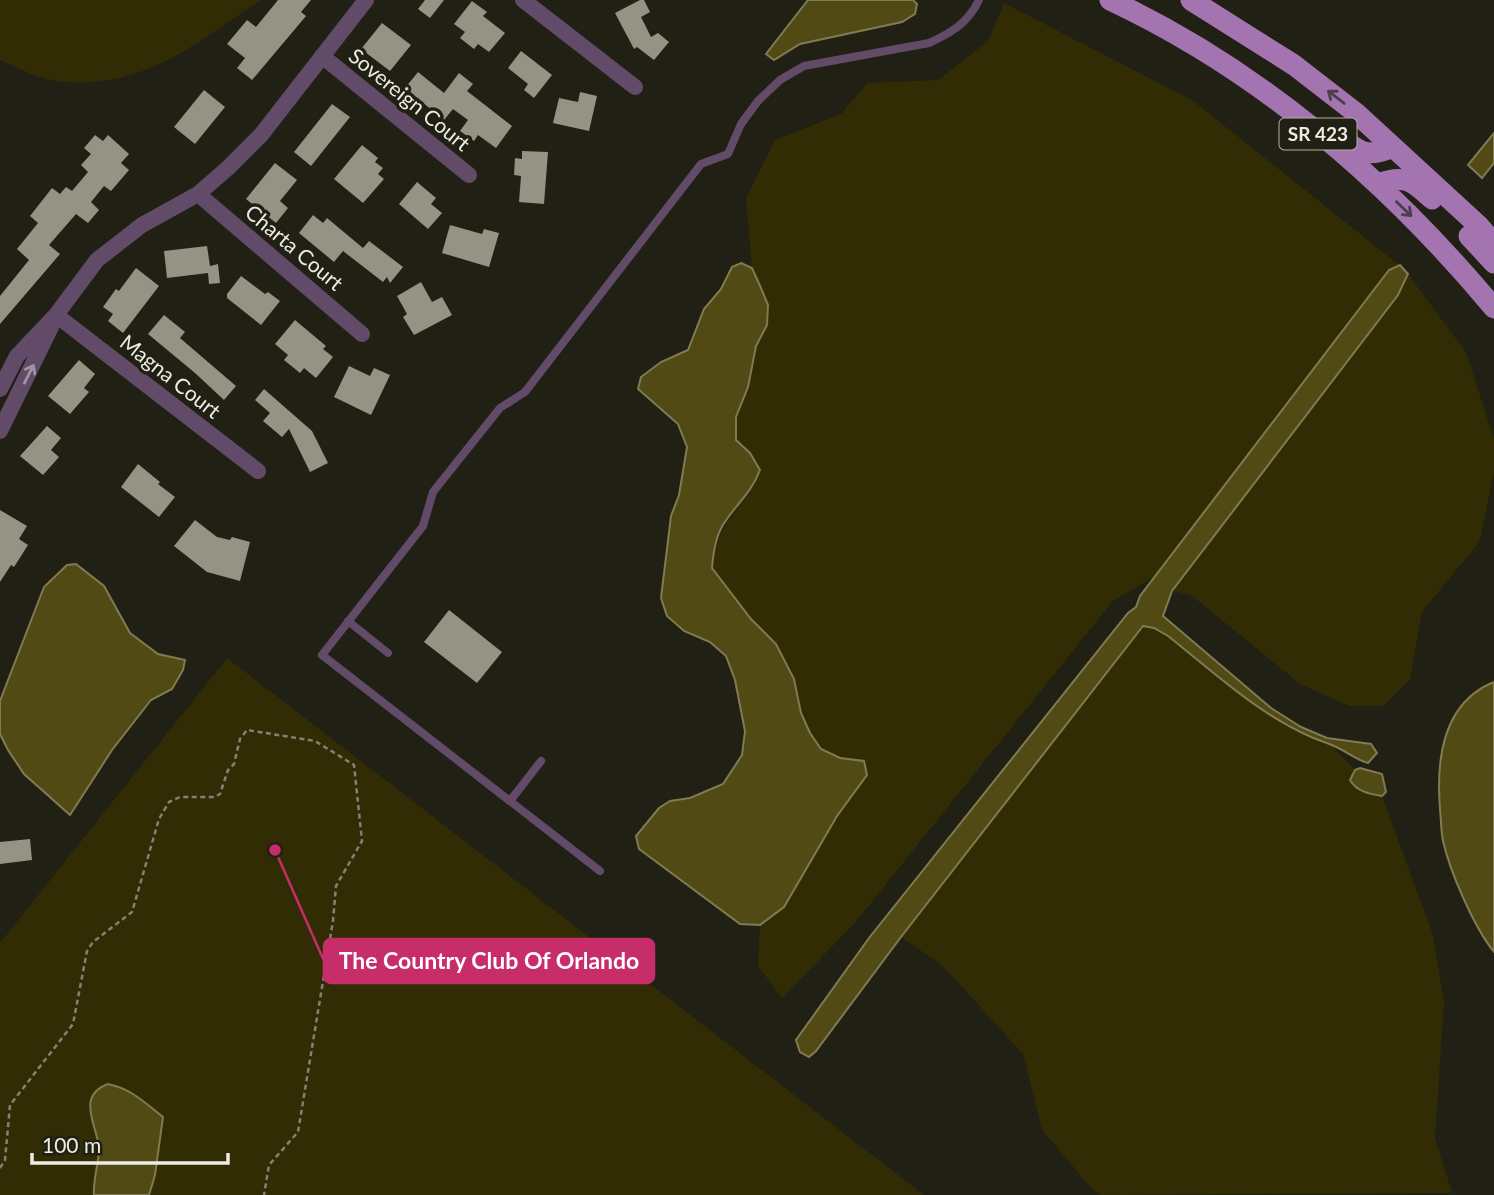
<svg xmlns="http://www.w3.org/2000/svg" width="1494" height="1195" viewBox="0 0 1494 1195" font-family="Lato,sans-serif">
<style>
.green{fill:#312c03}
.water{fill:#514a14;stroke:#807b53;stroke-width:2}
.building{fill:#949384}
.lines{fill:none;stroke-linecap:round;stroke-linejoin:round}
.path{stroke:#818176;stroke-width:2.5;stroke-dasharray:5 3.5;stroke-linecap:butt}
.service{stroke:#624b68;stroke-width:8}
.minor{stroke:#624b68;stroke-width:16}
.primary{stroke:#a474b0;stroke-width:21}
.oneway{stroke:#4f3d4b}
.oneway2{stroke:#a194a0}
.labels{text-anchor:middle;stroke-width:7;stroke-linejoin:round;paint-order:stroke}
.shield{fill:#212014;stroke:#b0b0a6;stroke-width:2}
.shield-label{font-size:19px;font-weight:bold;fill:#edede5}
.street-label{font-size:21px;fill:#edede5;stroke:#212014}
.leader{fill:none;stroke:#c62d69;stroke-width:2.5}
.callout-dot{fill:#c62d69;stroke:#212014;stroke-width:2.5}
.callout{fill:#c62d69;stroke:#c62d69;stroke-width:2.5}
.callout-label{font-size:23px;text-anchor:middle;font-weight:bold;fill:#fff}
</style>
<rect width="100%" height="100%" fill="#212014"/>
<path class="green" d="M0 0H261C195 44 141 92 56 81 37 78 18 68 0 60Z
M1004 3 1192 100 1403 268 1389 270 1157 575 1113 601 854 924 782 998 758 966 760 925 784 907 837 816 867 775 864 761 840 758 821 749 810 733 801 713 794 679 776 644 752 619 712 568C716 531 731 516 753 488L750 453 736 440V417L748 387 756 346 767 325 768 305 752 268 746 198 775 140 841 114 867 83 938 80 988 41Z
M1408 274 1466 352 1494 439V471L1480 541 1422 612 1410 679 1383 706H1349L1300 684 1191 595 1172 591 1398 295Z
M1143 626 1154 628 1168 636 1248 700 1278 720 1309 736 1331 745 1355 770 1350 780 1368 793 1382 796 1433 935 1444 1002 1435 1138 1452 1193 1101 1195 1092 1189 1042 1130 1023 1054 943 966 901 937Z
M227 658 924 1195H0V943Z"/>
<path class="water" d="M808 0H913L917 4 915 14 902 22 800 44 774 60 766 54Z
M1494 133V163L1482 178 1468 165Z
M741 263 752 268 761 288 768 305 767 325 756 346 748 387 736 417V440L750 453 760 470C751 494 735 505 723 525 715 538 713 554 712 568L751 619 776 644 794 679 801 713 810 733 821 749 840 758 864 761 867 775 837 816 784 907 760 925 740 924 639 849 636 836 659 808 670 801 690 798 723 784 742 755 745 731 735 680 726 656 710 642 684 631 667 616 661 598 671 516 679 495 687 447 678 424 638 389 641 377 661 362 688 350 704 309 721 289 732 267Z
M1400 265 1408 274 1398 295 1172 591 1163 616 1271 708 1301 727 1327 738 1371 744 1377 753 1368 763C1355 759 1346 751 1334 746 1326 742 1317 740 1309 736 1257 713 1212 671 1168 636L1154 628 1143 626 901 937 816 1051 809 1057 800 1052 796 1040 869 938 1128 613 1136 607 1140 596 1389 270Z
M76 564 104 586 130 633 158 654 185 660 183 670 172 689 151 700 112 750 70 815 24 774 8 750 0 734V701L44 587 67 565Z
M1494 682V952C1474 927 1450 872 1443 841 1441 831 1441 819 1440 809 1436 760 1442 703 1494 682Z
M1360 768 1382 774 1386 792 1382 796C1370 794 1357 792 1350 780L1355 770Z
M108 1084C132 1089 145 1103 163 1117L155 1175 149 1195H94C93 1180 98 1166 99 1151 99 1127 74 1097 108 1084Z"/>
<path class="building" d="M278 0H311L301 12 306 16 252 80 237 68 245 58 227 44 247 20 256 27Z
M425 0H444L430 18 418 9Z
M640 0H644L650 12 641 17 651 37 658 33 669 42 654 60 637 47 634 49 615 13Z
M472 1 487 12 483 16 505 33 489 52 478 44 474 49 460 38 465 32 454 24Z
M382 23 411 45 390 71 361 49Z
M521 51 552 75 534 98 524 90 528 84 508 68Z
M418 72 444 93 459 73 473 84 467 91 512 126 496 148 478 135 474 141 460 131 468 120 453 109 444 120 405 88Z
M204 90 225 107 195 144 174 127Z
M580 92 597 96 589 131 553 123 559 98 578 102Z
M332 104 350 117 311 166 294 152Z
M95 135 103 141 108 135 129 154 121 163 129 170 111 191 104 186 91 202 99 210 88 223 76 214 49 245 60 254 0 324V296L29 260 17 249 38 223 30 216 52 188 60 194 66 187 72 191 88 172 81 165 91 154 84 148Z
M362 145 378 158 375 162 383 168 378 174 384 179 363 203 334 179Z
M522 151 548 152 544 204 519 202 521 176 514 175 515 158 522 159Z
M275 163 297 180 280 201 288 208 276 223 246 199Z
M417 182 436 198 431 204 442 213 428 229 399 204Z
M313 215 323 223 327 218 363 248 369 241 403 267 390 283 387 277 383 282 343 251 334 262 299 233Z
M450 225 482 234 484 229 499 233 489 267 442 253Z
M207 246 210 266 218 264 220 283 209 284 208 273 167 278 164 251Z
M136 268 159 286 123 333 108 321 113 314 103 307 116 289 119 291Z
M241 276 265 294 268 292 280 301 261 325 227 298V294Z
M421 282 432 302 442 297 452 315 414 335 403 317 407 314 397 296Z
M164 315 185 332 180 338 236 386 224 400 195 373 148 334Z
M295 320 326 346 323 349 333 357 316 378 304 368 300 373 284 360 288 355 275 344Z
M79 360 95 374 84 388 89 392 70 414 48 396Z
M349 366 370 376 374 368 390 375 371 415 334 397Z
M264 389 312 431 328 463 310 472 289 429 282 437 263 421 270 413 255 400Z
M47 426 61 438 51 450 59 457 43 475 20 456Z
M138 464 160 482 158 484 175 497 159 517 121 487Z
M0 510 27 526 19 539 28 545 14 567 11 565 0 582Z
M195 520 217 537 230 540 232 537 250 542 240 581 207 572 174 546Z
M449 610 502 652 477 683 424 642Z
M30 839 32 860 0 864V842Z"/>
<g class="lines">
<path class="path" d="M0 1168 5 1160 10 1105 73 1024 87 951 93 942 132 912 159 819 169 802 180 797H214L220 794 228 770 234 764 240 739 247 730 315 741 354 765 362 841 336 886 333 921 298 1132 269 1165 264 1195"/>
<path class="service" d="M348 621 388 653
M510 801 541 761
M600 871 322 655 423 526 433 492 500 408 525 392 701 164 728 154 741 124 758 101 780 80 804 66 929 43C951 33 968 23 979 0"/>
<path class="minor" d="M523 0 635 87
M322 56 469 175
M198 194 362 334
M56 315 258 471
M0 389 17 356 56 315 97 260 142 225 198 194 229 167 261 135 366 0
M0 431 51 327"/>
<path class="primary" d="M1110 0C1261 71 1388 181 1494 308
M1191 0 1294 65 1356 113 1479 226 1494 243
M1340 137C1361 153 1367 158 1393 147
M1377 184C1405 175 1411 179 1432 199
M1469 236 1494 263"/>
</g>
<defs><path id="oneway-shaft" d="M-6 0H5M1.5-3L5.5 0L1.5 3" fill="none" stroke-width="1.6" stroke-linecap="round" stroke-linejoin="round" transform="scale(1.75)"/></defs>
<g class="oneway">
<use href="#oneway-shaft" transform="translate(1336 97) rotate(-142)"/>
<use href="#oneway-shaft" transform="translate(1404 209) rotate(44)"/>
</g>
<use class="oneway2" href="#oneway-shaft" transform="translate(29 374) rotate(-63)"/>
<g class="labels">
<rect class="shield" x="1279.5" y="118.5" width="77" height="31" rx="5"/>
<g class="shield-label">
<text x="1318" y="141">SR 423</text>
</g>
<g class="street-label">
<text transform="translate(409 100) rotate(39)" y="7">Sovereign Court</text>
<text transform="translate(294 248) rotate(40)" y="7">Charta Court</text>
<text transform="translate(170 377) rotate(38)" y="7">Magna Court</text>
</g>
</g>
<path class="leader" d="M275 850L324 961"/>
<circle class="callout-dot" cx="275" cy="850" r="7"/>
<rect class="callout" x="324" y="939" width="330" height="44" rx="7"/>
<g class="callout-label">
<text x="489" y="969">The Country Club Of Orlando</text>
</g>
<path d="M32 1153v10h196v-10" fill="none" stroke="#edede5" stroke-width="3.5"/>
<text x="42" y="1153" font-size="21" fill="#edede5" stroke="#212014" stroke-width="5" paint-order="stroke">100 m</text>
</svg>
